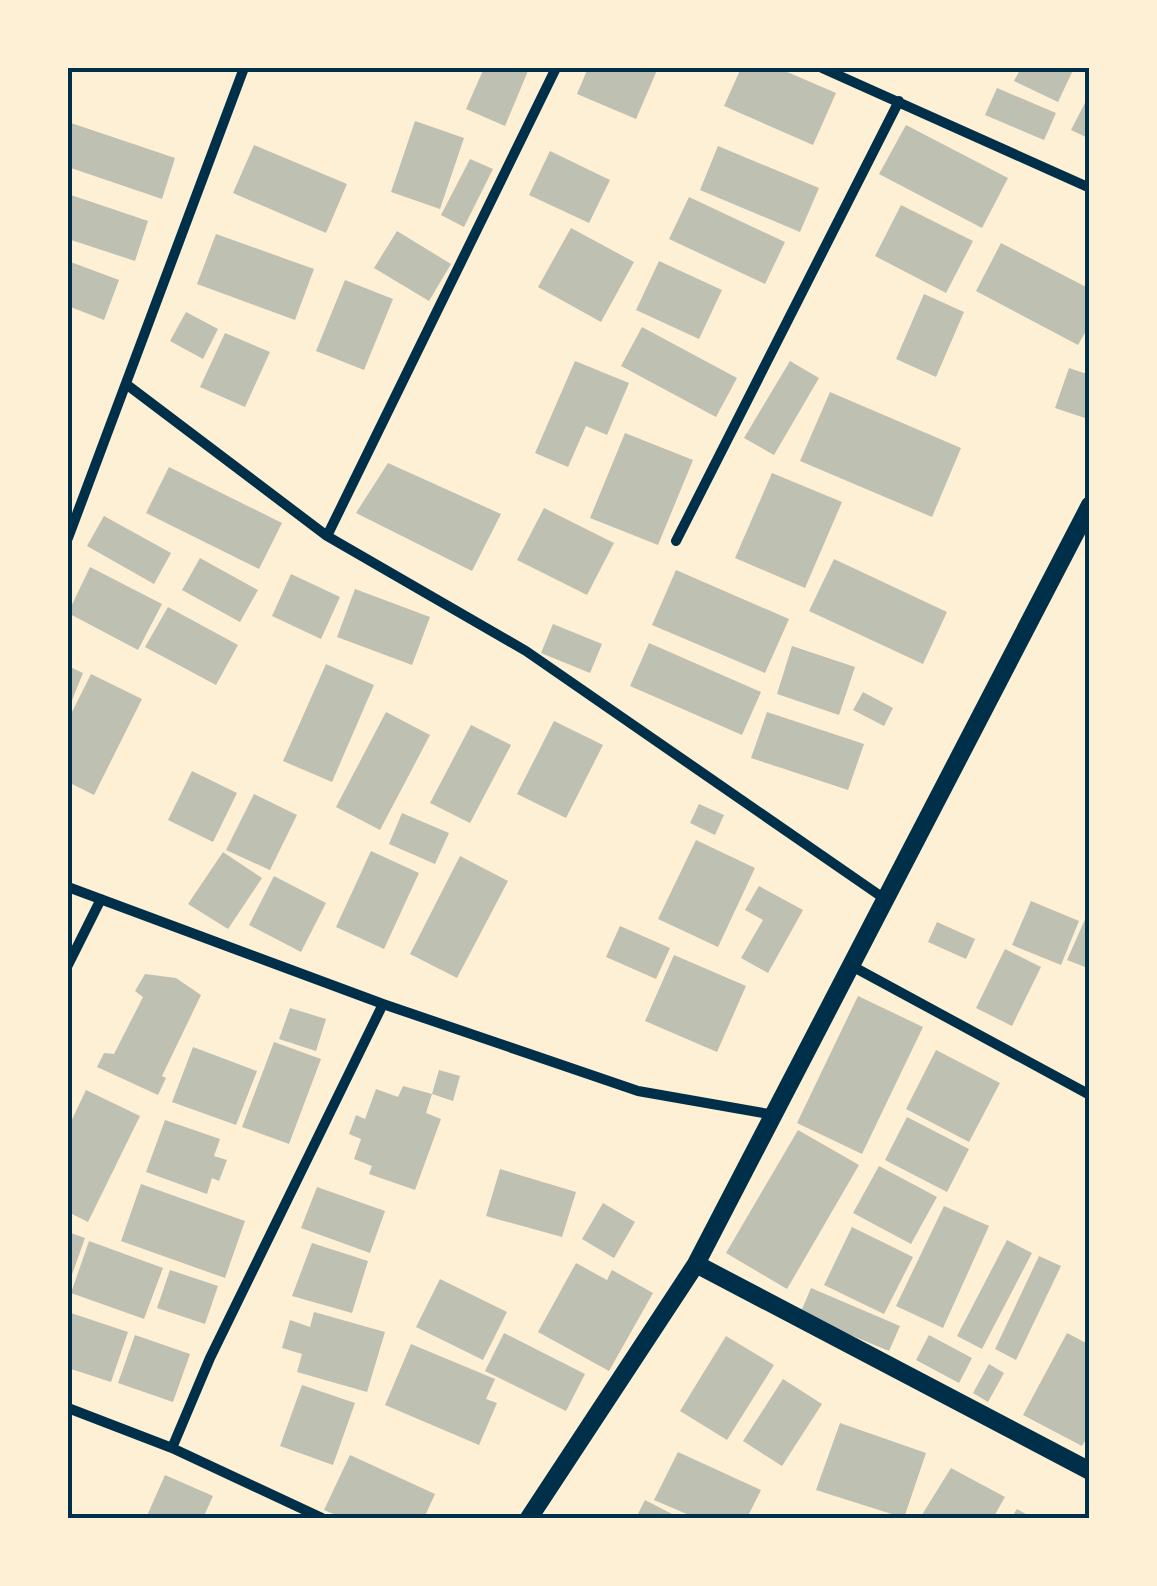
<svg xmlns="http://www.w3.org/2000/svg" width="1157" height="1586" viewBox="0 0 1157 1586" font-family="'Archivo Narrow',sans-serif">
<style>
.building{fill:#bec0b2}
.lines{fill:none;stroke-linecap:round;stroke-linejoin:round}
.minor{stroke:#003049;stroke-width:10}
.tertiary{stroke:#003049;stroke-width:18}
.neatline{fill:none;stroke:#003049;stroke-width:4}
</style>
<rect width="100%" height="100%" fill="#fdf0d5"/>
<path class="building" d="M484 68 528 71 505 126 466 109Z
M588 68H658L636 119 577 94Z
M741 68H778L836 93 813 145 724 106Z
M1021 68H1074L1058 102 1014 81Z
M997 88 1056 113 1044 140 985 115Z
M1090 93V139L1071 130Z
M415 121 464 138 440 209 391 192Z
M68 122 175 158 162 199 68 167Z
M906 125 1008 178 982 228 879 174Z
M254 145 347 184 326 233 233 193Z
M718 146 819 188 800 232 700 190Z
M550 151 610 180 589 223 529 195Z
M470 159 493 169 464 227 441 215Z
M68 194 148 221 135 261 68 239Z
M689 197 785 242 765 284 669 239Z
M901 205 973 241 946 293 875 256Z
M571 228 634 262 601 322 538 287Z
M397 231 451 264 429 301 374 268Z
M216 234 314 269 295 320 197 284Z
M1001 243 1090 289V324L1078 345 976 291Z
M68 261 119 280 104 320 68 306Z
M659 261 722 290 699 339 636 310Z
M345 280 393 299 364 370 316 351Z
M924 294 964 312 936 377 896 359Z
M186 312 218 329 203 359 170 341Z
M642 327 737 378 716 417 621 366Z
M225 333 270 352 245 407 200 387Z
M575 361 629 383 607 435 586 426 568 467 535 453Z
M790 361 819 378 774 455 744 438Z
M1069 368 1090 375 1085 418 1055 408Z
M830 392 961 448 932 517 800 461Z
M625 433 693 460 658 545 590 518Z
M388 463 501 514 472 571 356 513Z
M169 467 282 523 259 569 146 513Z
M772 473 842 502 805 588 735 558Z
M544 508 614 543 587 595 517 560Z
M104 516 171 553 154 584 87 546Z
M200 558 258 590 240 622 182 590Z
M834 559 947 612 923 664 809 611Z
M90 567 162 604 138 650 68 613Z
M676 570 789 619 765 673 652 625Z
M291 574 340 597 321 639 272 616Z
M355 589 430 617 412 665 337 637Z
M168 607 238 645 216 685 145 647Z
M553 624 602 644 590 673 541 653Z
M649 643 761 692 742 735 630 686Z
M792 646 855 667 839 715 777 694Z
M326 664 374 685 332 782 283 761Z
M68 666 83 673 68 710Z
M91 674 142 699 94 795 68 782V720Z
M863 692 893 708 884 726 853 710Z
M386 712 430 735 380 830 336 807Z
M767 712 864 744 848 790 751 758Z
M554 721 603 745 566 818 517 794Z
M471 725 511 745 470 823 430 803Z
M192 771 237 793 213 842 168 820Z
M254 794 297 815 270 870 226 850Z
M699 804 724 815 715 835 690 823Z
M402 813 449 833 435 864 389 844Z
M696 840 755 868 718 947 658 919Z
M371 851 419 873 384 949 336 927Z
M223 852 262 878 228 929 188 904Z
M460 856 508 881 457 978 410 954Z
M274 876 326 903 301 952 249 925Z
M759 886 803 910 768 973 741 958 763 920 745 910Z
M1031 901 1079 921 1061 965 1012 945Z
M1086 917 1090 918V969L1067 960Z
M937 922 975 939 966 959 928 942Z
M620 926 670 948 656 979 606 957Z
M1005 949 1041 967 1012 1026 976 1008Z
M674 955 746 986 717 1052 645 1021Z
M145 974 176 978 201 995 162 1076 166 1078 158 1095 97 1067 104 1053 114 1054 143 997 135 991Z
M858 996 923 1027 862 1154 797 1123Z
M290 1008 326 1019 316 1051 279 1039Z
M274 1042 321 1059 289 1144 242 1127Z
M193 1047 257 1071 236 1125 172 1102Z
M936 1050 1000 1083 969 1142 906 1109Z
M439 1070 460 1076 453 1101 432 1094Z
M403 1086 432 1094 426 1113 441 1119 415 1190 369 1174 372 1166 354 1159 361 1139 349 1134 356 1115 365 1119 376 1089 398 1097Z
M86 1090 140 1116 88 1222 68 1212V1128Z
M907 1117 969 1149 947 1192 885 1160Z
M165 1120 220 1139 214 1156 227 1160 219 1181 212 1178 207 1194 146 1172Z
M798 1130 859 1165 787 1289 726 1253Z
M879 1166 937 1197 911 1244 853 1213Z
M500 1169 576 1192 562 1237 486 1216Z
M141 1184 245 1221 225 1278 121 1241Z
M317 1187 385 1211 370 1253 301 1228Z
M603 1203 635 1222 614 1258 582 1239Z
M944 1206 989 1226 943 1328 896 1306Z
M852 1227 913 1257 884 1314 824 1285Z
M68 1232 85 1238 68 1286Z
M1007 1240 1032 1253 982 1349 957 1336Z
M89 1241 163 1268 144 1319 71 1293Z
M312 1243 368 1261 352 1313 292 1296Z
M1039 1256 1061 1266 1016 1360 995 1349Z
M576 1263 607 1280 612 1270 653 1293 609 1371 538 1332Z
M170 1270 218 1286 205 1324 157 1308Z
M440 1279 507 1312 483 1360 416 1327Z
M811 1288 900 1326 889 1351 800 1314Z
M68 1312 128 1332 111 1382 68 1368Z
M314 1312 385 1332 367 1392 297 1372 302 1354 282 1348 290 1320 310 1327Z
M504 1333 585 1374 566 1411 485 1371Z
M1067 1333 1090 1345V1432L1082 1446 1023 1415Z
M135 1335 190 1354 173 1402 118 1383Z
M929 1335 972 1358 959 1383 916 1360Z
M726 1336 774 1365 727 1440 680 1411Z
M411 1344 495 1379 486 1399 497 1403 479 1445 385 1405Z
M989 1364 1004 1373 988 1402 973 1393Z
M783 1379 822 1404 782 1466 743 1441Z
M302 1385 355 1403 333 1465 280 1446Z
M840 1423 926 1453 904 1518 816 1490Z
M678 1452 761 1490 747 1518H696L654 1500Z
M350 1455 435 1494 424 1518H343L324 1510Z
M951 1468 1005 1497 993 1518H920Z
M165 1475 213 1496 203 1518H146Z
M645 1500 680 1518H636Z
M1017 1509 1033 1518H1011Z"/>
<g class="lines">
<path class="minor" d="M556 68 327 536 526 651 882 897
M822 68 1090 188
M126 384 327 536
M68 538 244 68
M676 541 899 101
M68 887 383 1004 638 1091 775 1115
M68 965 101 899
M850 965 1090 1095
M68 1408 172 1448 322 1518
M172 1448 210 1358 383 1004"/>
<path class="tertiary" d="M696 1264 1090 1471
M529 1518 696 1264 1090 505"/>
</g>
<rect width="1157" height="1586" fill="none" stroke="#fdf0d5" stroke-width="140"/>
<rect x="70" y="70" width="1017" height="1446" class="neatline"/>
</svg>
